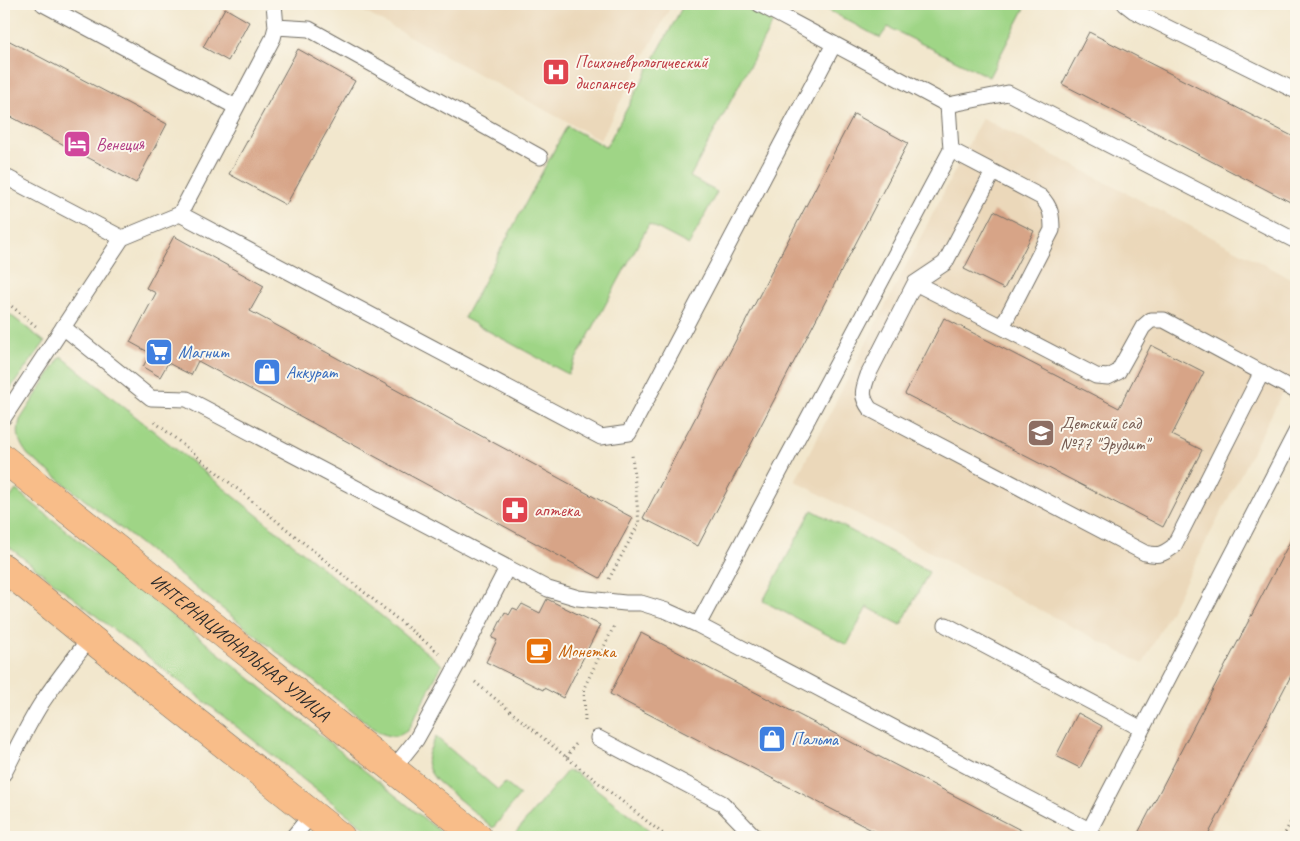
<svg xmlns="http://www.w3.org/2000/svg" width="1300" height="841" viewBox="0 0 1300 841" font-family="Caveat,sans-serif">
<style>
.built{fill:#ebd8ba}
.green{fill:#9fd586;stroke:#658058}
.building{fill:#d7a487}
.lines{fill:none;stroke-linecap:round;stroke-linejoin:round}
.lane-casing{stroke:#716d64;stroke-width:17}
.primary-casing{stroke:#716d64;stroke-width:29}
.path{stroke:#716d64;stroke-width:3;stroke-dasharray:1 4;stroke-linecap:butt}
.lane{stroke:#fff;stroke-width:15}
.primary{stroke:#f8bd89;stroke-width:28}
.labels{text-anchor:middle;stroke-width:4;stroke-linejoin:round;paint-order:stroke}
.health-label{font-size:18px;fill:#be3a42;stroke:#fbf7ec;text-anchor:start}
.hotel-label{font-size:18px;fill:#b23c85;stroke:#fbf7ec;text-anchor:start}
.shop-label{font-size:18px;fill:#366cbe;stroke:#fbf7ec;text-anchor:start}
.education-label{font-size:18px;fill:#785e54;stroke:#fbf7ec;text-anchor:start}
.street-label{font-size:18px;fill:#2b2b2b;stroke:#fbf7ec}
.food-label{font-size:18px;fill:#c56008;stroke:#fbf7ec;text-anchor:start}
</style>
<rect width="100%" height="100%" fill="#fbf7ec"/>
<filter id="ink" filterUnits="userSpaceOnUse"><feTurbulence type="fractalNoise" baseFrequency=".02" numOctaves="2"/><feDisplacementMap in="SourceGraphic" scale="10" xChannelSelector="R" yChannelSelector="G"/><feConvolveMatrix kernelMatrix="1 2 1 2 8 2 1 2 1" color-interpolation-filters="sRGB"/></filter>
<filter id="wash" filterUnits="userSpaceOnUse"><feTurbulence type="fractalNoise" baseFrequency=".0096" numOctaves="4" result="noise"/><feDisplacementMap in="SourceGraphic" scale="20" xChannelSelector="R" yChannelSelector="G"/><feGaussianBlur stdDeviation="1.12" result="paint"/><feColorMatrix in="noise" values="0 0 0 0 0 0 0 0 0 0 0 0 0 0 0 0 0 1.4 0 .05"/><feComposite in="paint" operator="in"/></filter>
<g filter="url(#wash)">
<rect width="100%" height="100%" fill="#f2e7cd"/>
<path class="built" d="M350 4H672L600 140Z
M982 118 1296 281V367L1143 664 795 481Z"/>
<path class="green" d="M684 4H738L773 22 690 177 717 192 689 245 649 224 568 374 464 318 567 126 606 147Z
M817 4H1027L989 77 888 27 880 38Z
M4 310 45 342 4 397Z
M61 356 442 665 408 730C396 739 391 737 378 732L28 455C19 443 16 435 20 420Z
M16 490 447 837H376L4 543V506Z
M812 510 929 572 901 625 867 607 847 645 763 601Z
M436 737 498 790 505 783 520 795 493 828 436 780C422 763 427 755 436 737Z
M567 771 576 773 658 837H512Z"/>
<g id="blocks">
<path class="building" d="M403 4H417L415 9Z
M225 8 249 22 228 61 203 47Z
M1089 32 1296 138V205L1062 84Z
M4 38 167 124 136 183 4 113Z
M298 49 355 81 286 205 229 174Z
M854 114 908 143 698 546 643 518Z
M994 211 1034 231 1004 289 964 269Z
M174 236 264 286 250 311 633 518 600 578 198 361 191 375 168 363 160 377 143 367 150 353 130 342 156 293 146 288Z
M944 318 1119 408 1151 345 1204 372 1172 435 1202 450 1163 527 905 394Z
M1296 530V666L1207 837H1136Z
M547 599 600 625 563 698 544 688 543 690 486 662 497 640 492 638 505 612 509 615 513 608 518 610 522 604 540 613Z
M641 633 1034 837H885L610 694Z
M1078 713 1102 726 1080 768 1056 756Z"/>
</g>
</g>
<g filter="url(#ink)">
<use href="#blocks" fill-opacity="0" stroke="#716d64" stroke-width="1"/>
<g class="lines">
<g class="lane-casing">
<path id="lane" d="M43 4 236 107
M759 4 948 105 1008 93 1296 241
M1125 4 1134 11 1296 91
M276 27 309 29 540 157
M951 150 1041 197C1051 207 1052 216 1052 230L1002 327 1096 376 1108 377 1118 372 1143 327 1151 320H1164L1296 391
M993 172 945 263 915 283 868 375C863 390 860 395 870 409L1145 553C1159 556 1162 555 1174 546L1262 372
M4 176 122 238
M180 214 601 437 629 433 834 44
M915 283 1002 327
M63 327 151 398 187 399 548 589 578 598 625 603H641L667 611 698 625 1089 830
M4 417 122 238 180 214 273 38 276 27 274 4
M698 625 951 150 948 105
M946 625 1142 729
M598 738 722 803 755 837
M392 770 416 740 425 724 456 667 507 568
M4 773C16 750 27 726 41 704 56 681 73 660 90 638
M293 837 312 814
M1086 837 1296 432"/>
</g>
<g class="primary-casing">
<g id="primary">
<path id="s1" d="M4 459 478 837"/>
<path d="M4 568 90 638 341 837"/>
</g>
</g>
<path class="path" d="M4 300 37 327
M155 422 439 653
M609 579 639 523 632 455
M475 682 566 757 667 837
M585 721 584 688 615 624
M566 757 576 744
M1285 833 1293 837
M1283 837 1296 812"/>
<use href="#lane" class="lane"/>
<use href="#primary" class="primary"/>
</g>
</g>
<defs>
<g id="hospital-square" transform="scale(1.4375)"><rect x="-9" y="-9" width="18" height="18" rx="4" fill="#e0444e" stroke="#fbf7ec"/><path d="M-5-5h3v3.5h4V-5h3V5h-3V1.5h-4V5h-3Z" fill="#fff"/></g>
<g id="hotel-square" transform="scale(1.4375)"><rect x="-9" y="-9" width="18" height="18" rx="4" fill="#d1479c" stroke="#fbf7ec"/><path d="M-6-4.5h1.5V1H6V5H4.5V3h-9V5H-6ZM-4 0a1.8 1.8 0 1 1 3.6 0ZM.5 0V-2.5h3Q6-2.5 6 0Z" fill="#fff"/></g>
<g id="supermarket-square" transform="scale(1.4375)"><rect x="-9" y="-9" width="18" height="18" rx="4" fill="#3f7fe0" stroke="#fbf7ec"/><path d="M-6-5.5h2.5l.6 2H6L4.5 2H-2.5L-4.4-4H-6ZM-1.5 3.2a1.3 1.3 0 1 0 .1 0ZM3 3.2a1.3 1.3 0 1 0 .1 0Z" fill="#fff"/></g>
<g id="shop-square" transform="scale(1.4375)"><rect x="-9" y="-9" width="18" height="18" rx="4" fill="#3f7fe0" stroke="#fbf7ec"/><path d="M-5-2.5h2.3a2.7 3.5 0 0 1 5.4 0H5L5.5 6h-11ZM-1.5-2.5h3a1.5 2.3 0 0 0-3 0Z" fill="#fff"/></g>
<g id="school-square" transform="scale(1.4375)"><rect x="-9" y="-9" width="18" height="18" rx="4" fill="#8d6e63" stroke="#fbf7ec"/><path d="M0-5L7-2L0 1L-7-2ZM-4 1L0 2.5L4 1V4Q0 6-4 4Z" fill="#fff"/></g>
<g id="pharmacy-square" transform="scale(1.4375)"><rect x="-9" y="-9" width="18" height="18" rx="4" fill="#e0444e" stroke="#fbf7ec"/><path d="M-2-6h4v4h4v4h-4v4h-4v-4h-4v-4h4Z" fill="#fff"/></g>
<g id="cafe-square" transform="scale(1.4375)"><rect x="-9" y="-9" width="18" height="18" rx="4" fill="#e8710a" stroke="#fbf7ec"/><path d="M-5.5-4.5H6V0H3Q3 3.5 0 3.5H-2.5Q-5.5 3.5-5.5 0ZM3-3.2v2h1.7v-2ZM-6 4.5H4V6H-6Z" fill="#fff"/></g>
</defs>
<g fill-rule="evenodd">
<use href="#hospital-square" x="556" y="72"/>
<use href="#hotel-square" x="77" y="144"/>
<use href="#supermarket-square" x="159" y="352"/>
<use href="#shop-square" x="267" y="372"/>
<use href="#school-square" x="1041" y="433"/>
<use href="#pharmacy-square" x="515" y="510"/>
<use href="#cafe-square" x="539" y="651"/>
<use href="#shop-square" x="772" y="739"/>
</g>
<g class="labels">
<g class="health-label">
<text x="575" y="68">Психоневрологический<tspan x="575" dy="21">диспансер</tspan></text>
<text x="534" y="516">аптека</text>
</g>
<g class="hotel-label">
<text x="96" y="150">Венеция</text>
</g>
<g class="shop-label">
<text x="178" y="358">Магнит</text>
<text x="286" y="378">Аккурат</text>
<text x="791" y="745">Пальма</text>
</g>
<g class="education-label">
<text x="1060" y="429">Детский сад<tspan x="1060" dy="21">№77 "Эрудит"</tspan></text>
</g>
<g class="street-label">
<text dy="6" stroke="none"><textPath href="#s1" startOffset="302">ИНТЕРНАЦИОНАЛЬНАЯ УЛИЦА</textPath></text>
</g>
<g class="food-label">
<text x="558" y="657">Монетка</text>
</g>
</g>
<rect width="1300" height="841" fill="none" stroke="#fbf7ec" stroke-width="20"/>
</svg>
